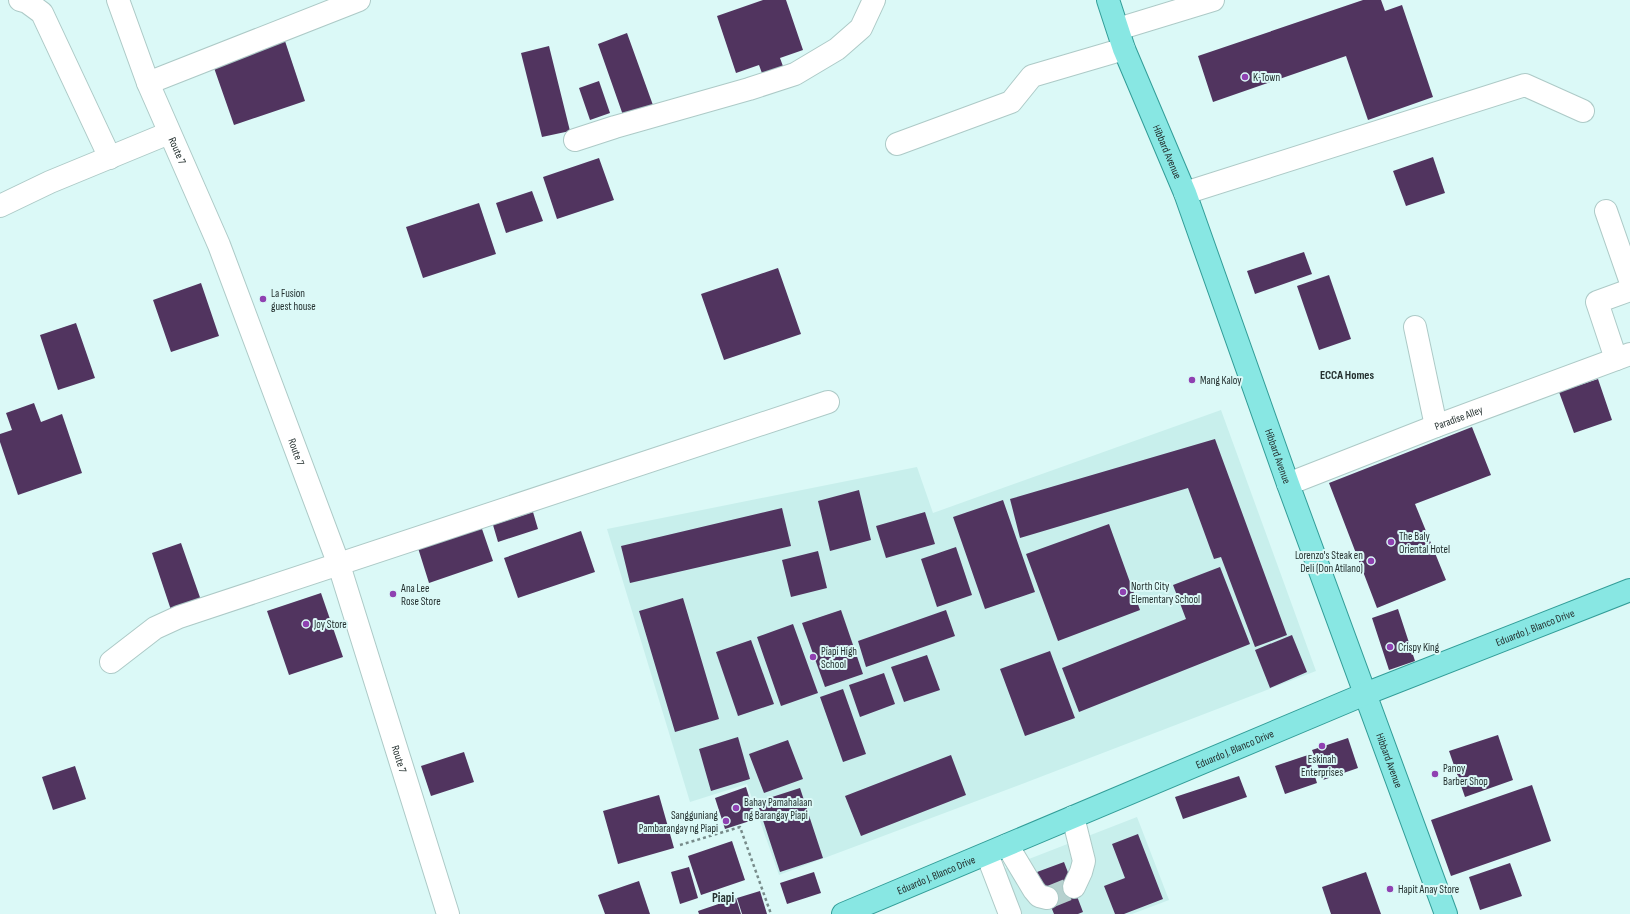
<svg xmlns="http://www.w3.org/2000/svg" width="1630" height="914" viewBox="0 0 1630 914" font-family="'Sofia Sans Condensed',sans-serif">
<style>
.built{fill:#c8efec}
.building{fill:#51345f}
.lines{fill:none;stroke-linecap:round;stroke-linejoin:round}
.minor-tunnel{stroke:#b6d1cf;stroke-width:22;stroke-dasharray:22 11;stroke-linecap:butt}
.minor-casing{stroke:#adcac7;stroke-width:24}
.major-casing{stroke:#329d98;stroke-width:24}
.path{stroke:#778b8a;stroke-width:2.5;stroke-dasharray:3 3;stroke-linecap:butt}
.minor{stroke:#fff;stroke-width:22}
.major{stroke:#88e7e3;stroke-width:22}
.poi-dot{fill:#8f41b1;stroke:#dbf9f7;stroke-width:1.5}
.labels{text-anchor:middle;stroke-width:4;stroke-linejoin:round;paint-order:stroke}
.poi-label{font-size:11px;fill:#24302f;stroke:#dbf9f7;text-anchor:start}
.street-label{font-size:11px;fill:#24302f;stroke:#dbf9f7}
.neighbourhood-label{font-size:12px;font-weight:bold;fill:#24302f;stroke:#dbf9f7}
.quarter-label{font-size:13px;font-weight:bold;fill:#24302f;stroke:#dbf9f7}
</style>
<rect width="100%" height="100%" fill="#dbf9f7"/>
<path class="built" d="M1221 410 1316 671 1022 784 779 875 747 784 690 802 607 529 917 467 933 513Z
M1137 817 1169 900 1132 914H1021L1003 869Z"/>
<path class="building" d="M763 0H786L803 50 780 58 784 69 763 76 759 65 736 73 717 16Z
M1363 0H1381L1385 11 1402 5 1433 97 1368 120 1346 56 1213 102 1198 56Z
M627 33 654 108 624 118 598 44Z
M285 41 305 101 234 125 213 65Z
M549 46 570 131 542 137 521 53Z
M599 81 610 113 590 120 579 88Z
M1433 157 1445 193 1406 206 1393 171Z
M599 158 614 200 557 219 543 177Z
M532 191 543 221 506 233 496 203Z
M479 203 496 254 423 278 406 227Z
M1304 252 1312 274 1255 294 1247 271Z
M778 268 801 334 724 360 701 294Z
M1329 275 1351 339 1319 350 1297 286Z
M201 283 219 336 171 352 153 300Z
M76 323 95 378 58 390 40 335Z
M1598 379 1612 420 1574 433 1559 392Z
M34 403 41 422 62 414 82 473 18 495 0 442V434L12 430 6 413Z
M1472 427 1491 475 1415 504 1446 580 1377 608 1329 483Z
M1215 439 1287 635 1255 647 1221 557 1214 559 1188 488 1020 538 1010 499Z
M859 490 871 540 830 551 818 501Z
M1003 500 1035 592 985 609 953 517Z
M782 508 791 546 630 583 621 546Z
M533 512 538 529 498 542 493 525Z
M925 512 935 544 886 558 876 526Z
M1109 524 1140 610 1058 641 1026 554Z
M481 526 493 561 429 583 418 548Z
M581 531 595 572 518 598 504 558Z
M181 543 203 606 173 616 152 553Z
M956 547 972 595 937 607 921 559Z
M818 551 827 588 791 597 782 560Z
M1220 567 1250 644 1079 712 1062 668 1186 619 1173 585Z
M321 593 343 657 289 675 267 611Z
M683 598 719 719 675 732 639 611Z
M1398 609 1415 661 1389 670 1372 618Z
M841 610 863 674 825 687 802 623Z
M946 610 955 636 866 667 858 641Z
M793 624 818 693 781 706 757 637Z
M1292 635 1307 672 1270 688 1255 650Z
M751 640 774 704 738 716 716 652Z
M1050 651 1075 718 1025 736 1000 669Z
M927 655 940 690 904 702 891 667Z
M884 673 895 704 860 717 849 685Z
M843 689 866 754 843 762 820 697Z
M1498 735 1513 780 1465 797 1449 751Z
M738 737 750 779 711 791 699 749Z
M1348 738 1358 768 1323 780 1312 750Z
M788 740 803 779 764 793 749 754Z
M464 752 474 782 431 796 421 766Z
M951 755 966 795 861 836 845 796Z
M1308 755 1317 783 1285 794 1275 766Z
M75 766 86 799 53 810 42 777Z
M1239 776 1247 797 1183 819 1175 797Z
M1532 785 1551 841 1451 876 1431 820Z
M746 787 756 819 725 829 715 798Z
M800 788 823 858 780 872 757 802Z
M659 795 674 848 618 864 603 811Z
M1138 834 1163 899 1124 914H1115L1104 886 1125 878 1112 844Z
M732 841 745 880 701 895 688 856Z
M1064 862 1083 912 1078 914H1054L1037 872Z
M1510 863 1522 896 1480 910 1469 877Z
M689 867 698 898 680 904 671 872Z
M814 872 821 893 787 904 780 883Z
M1366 872 1381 914H1331L1322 887Z
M639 881 650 914H605L598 895Z
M760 891 767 914H742L737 898Z
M736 898 741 914H699L698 911Z"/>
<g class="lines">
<path class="minor-tunnel" d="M1047 898 1074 887"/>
<g class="minor-casing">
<g id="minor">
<path d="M20 0 27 2 42 13 110 158"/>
<path id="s1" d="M118 0 148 83 219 245 339 565 448 914"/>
<path d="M1118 29 1213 0"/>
<path d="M148 83 359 0"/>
<path d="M575 140 615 127 749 89 795 74 837 49 861 28 874 0"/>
<path d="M897 144 1011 102 1032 76 1124 49"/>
<path d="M1185 193 1525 85 1583 111"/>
<path d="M0 206 50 182 169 133"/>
<path d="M1606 211 1630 280"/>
<path d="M1415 327 1436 426"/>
<path d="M1616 359 1597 302 1630 290"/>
<path id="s2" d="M1288 484 1436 426 1630 354"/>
<path d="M111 662 155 628 179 617 828 402"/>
<path d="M1073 817 1084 861 1081 872 1074 887"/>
<path d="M1007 845 1034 890 1039 896 1047 898"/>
<path d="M987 854 1010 914"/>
</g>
</g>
<g class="major-casing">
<g id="major">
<path id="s3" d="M1108 0 1124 49 1185 193 1288 484 1446 914"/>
<path id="s4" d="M843 914 1365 694 1630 590"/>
</g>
</g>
<path class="path" d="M680 845 740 827 771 914"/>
<use href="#minor" class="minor"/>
<use href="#major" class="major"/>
</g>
<g class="poi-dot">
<circle cx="1245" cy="77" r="4"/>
<circle cx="263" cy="299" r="4"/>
<circle cx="1192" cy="380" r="4"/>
<circle cx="1391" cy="542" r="4"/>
<circle cx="1371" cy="561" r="4"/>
<circle cx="1123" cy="592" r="4"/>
<circle cx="393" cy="594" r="4"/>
<circle cx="306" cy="624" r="4"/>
<circle cx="1390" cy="647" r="4"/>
<circle cx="813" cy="657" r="4"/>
<circle cx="1322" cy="746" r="4"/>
<circle cx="1435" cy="774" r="4"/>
<circle cx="736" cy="808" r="4"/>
<circle cx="726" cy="821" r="4"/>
<circle cx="1390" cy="889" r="4"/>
</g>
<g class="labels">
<g class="poi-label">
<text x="1253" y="81">K-Town</text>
<text x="271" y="297">La Fusion<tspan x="271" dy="13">guest house</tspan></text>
<text x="1200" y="384">Mang Kaloy</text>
<text x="1399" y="540">The Baly<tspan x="1399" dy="13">Oriental Hotel</tspan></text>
<text x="1363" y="559" text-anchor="end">Lorenzo's Steak en<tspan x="1363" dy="13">Deli (Don Atilano)</tspan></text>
<text x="1131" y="590">North City<tspan x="1131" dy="13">Elementary School</tspan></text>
<text x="401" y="592">Ana Lee<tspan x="401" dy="13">Rose Store</tspan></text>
<text x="314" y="628">Joy Store</text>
<text x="1398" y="651">Crispy King</text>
<text x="821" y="655">Piapi High<tspan x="821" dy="13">School</tspan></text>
<text x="1322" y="763" text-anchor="middle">Eskinah<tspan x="1322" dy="13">Enterprises</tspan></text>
<text x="1443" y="772">Panoy<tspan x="1443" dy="13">Barber Shop</tspan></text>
<text x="744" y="806">Bahay Pamahalaan<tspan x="744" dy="13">ng Barangay Piapi</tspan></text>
<text x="718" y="819" text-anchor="end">Sangguniang<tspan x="718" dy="13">Pambarangay ng Piapi</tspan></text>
<text x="1398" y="893">Hapit Anay Store</text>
</g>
<g class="street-label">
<text dy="4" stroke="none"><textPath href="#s1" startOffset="162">Route 7</textPath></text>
<text dy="4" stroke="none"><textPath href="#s3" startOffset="163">Hibbard Avenue</textPath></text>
<text dy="4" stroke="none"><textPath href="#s2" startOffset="183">Paradise Alley</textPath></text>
<text dy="4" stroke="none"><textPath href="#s1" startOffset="486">Route 7</textPath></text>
<text dy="4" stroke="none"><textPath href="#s3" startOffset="487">Hibbard Avenue</textPath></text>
<text dy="4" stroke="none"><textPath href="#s4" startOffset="749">Eduardo J. Blanco Drive</textPath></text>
<text dy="4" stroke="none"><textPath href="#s4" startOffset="425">Eduardo J. Blanco Drive</textPath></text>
<text dy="4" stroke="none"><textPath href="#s1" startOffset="810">Route 7</textPath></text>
<text dy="4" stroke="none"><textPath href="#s3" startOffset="811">Hibbard Avenue</textPath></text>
<text dy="4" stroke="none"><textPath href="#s4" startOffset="101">Eduardo J. Blanco Drive</textPath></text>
</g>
<g class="neighbourhood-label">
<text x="1347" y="379">ECCA Homes</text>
</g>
<g class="quarter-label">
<text x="723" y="902">Piapi</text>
</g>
</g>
</svg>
